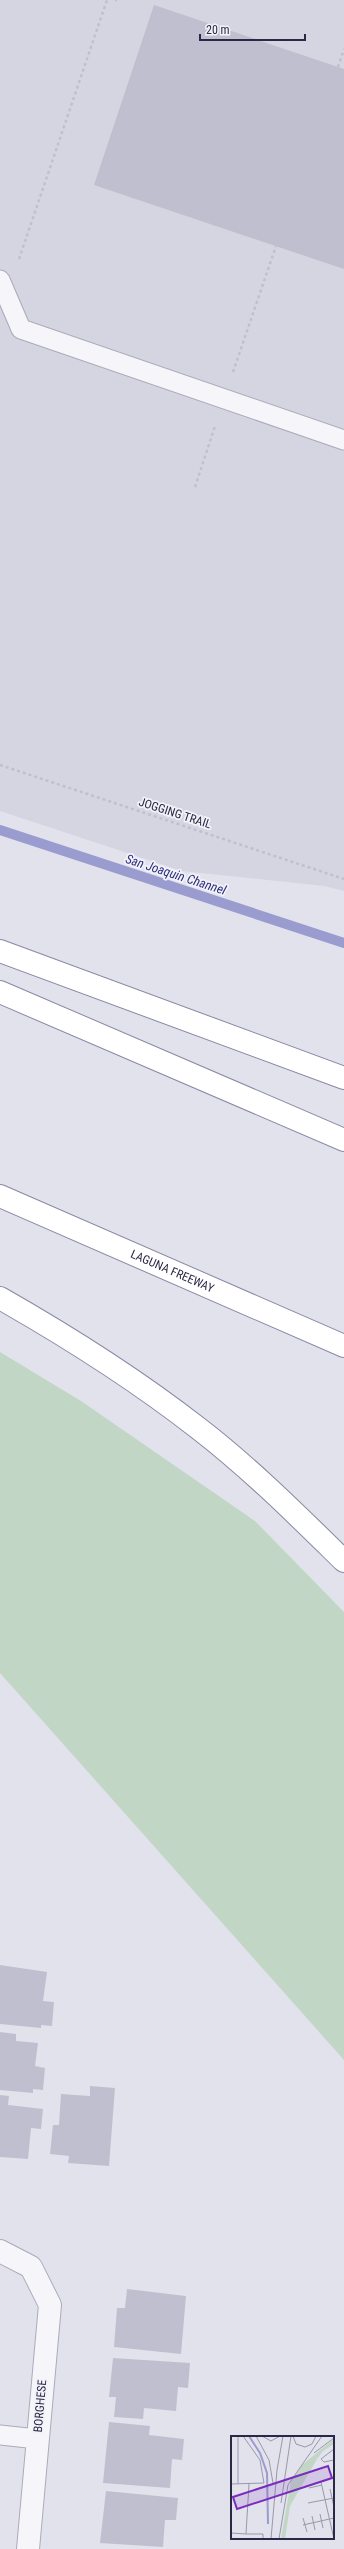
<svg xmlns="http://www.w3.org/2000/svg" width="344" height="2549" viewBox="0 0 344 2549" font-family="'Roboto Condensed',sans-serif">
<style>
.built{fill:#d5d4e1}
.green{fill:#c2d6c6}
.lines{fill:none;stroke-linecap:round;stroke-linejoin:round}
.stream{stroke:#9a9ccf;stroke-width:10}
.building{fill:#c0bfcf}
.service-casing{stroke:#abaaba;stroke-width:21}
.minor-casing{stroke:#abaaba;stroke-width:24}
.motorway-casing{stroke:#8988a4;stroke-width:24}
.path{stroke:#c1c0ca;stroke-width:2.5;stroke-dasharray:3 3;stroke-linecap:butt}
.service{stroke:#f6f5f9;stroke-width:19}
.minor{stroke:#f6f5f9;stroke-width:22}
.motorway{stroke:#fff;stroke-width:22}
.labels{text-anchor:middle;stroke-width:3.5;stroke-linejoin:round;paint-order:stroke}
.street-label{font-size:12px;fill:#2a2846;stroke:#f2f2f9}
.water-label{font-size:13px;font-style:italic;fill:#2e2e7e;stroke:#f2f2f9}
.inset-river{fill:none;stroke:#9a9ccf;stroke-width:2}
.inset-road{fill:none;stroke:#9898aa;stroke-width:1}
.view{fill:#7b2cbf;fill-opacity:0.15;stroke:#7b2cbf;stroke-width:2}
.inset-edge{fill:none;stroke:#2a2846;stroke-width:2}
</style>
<rect width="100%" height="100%" fill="#e2e2ec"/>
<path class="built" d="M0 0H344V891L324 886 182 871 0 811Z"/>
<path class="green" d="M0 1352 81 1401 255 1521 344 1612V2060L0 1673Z"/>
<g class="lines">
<path class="stream" d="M0 830 344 943"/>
</g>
<path class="building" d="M154 5 344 69V269L94 185Z
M0 1965 47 1972 43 2001 54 2002 52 2026 41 2025V2028L0 2024Z
M0 2032 16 2034V2041L38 2043 35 2066 45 2068 43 2090 33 2089V2093L0 2090Z
M90 2086 115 2088 109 2166 68 2163 69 2156 50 2154 53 2125H59L61 2094 90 2096Z
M0 2095 9 2096 8 2105 43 2109 41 2129 31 2128 28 2159 0 2157Z
M127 2289 186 2296 181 2354 114 2347 117 2308H125Z
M113 2358 190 2363 188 2388 178 2387 176 2411 144 2408 143 2419 114 2417 116 2397H109Z
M109 2422 150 2426 149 2435 184 2439 182 2460 172 2459 170 2488 103 2483Z
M106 2491 178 2498 176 2520H165L163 2547 100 2543Z"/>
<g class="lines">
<g class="service-casing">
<path id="service" d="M0 280 21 329 344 440
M0 2435 37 2439"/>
</g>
<g class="minor-casing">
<path id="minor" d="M0 2251 31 2267 50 2305 28 2549"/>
</g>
<g class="motorway-casing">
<g id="motorway">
<path d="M0 951 344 1078"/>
<path d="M0 992 344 1140"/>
<path id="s1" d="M0 1196 344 1346"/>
<path d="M0 1298C65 1335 139 1382 198 1428 250 1468 297 1515 344 1561"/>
</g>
</g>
<path class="path" d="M115 0H117
M338 67 344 49
M19 259 107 0
M233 372 276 246
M195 487 215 426
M0 765 344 879"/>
<use href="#service" class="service"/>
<use href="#minor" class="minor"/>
<use href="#motorway" class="motorway"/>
</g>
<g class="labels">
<g class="street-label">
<text transform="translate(175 813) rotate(18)" y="4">JOGGING TRAIL</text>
<text dy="4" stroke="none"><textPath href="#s1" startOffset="188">LAGUNA FREEWAY</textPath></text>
<text transform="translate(40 2406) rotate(-85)" y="4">BORGHESE</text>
</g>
<g class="water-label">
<text transform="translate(176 874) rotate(18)" y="5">San Joaquin Channel</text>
</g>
</g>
<g transform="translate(231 2436)">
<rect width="103" height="103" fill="#e2e2ec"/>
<path d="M103 3V8L92 15 86 23 59 70 54 103H50L60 45 71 29Z" fill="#c2d6c6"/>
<path class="inset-river" d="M18 0 29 17 36 37 37 88"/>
<path class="inset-road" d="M25 0 38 24 42 47M31 0 40 5 49 0M62 0 65 8 74 11 81 8 85 0M103 13 90 23 93 26 103 24M83 17 103 2M0 48 33 47 29 24 12 0M7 48V0M78 52 91 49M99 53 103 71M50 67 60 0M77 67 103 62M89 78 92 92M81 80 84 94M72 82 76 96M72 89 103 82M0 97 15 98 18 48M15 98H32V103M40 103 46 34 52 0M48 103 57 49 91 0M103 103 90 46 103 41"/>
<path class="view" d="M97 30 101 42 6 73 2 61Z"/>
<rect width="103" height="103" class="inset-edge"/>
</g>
<path d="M200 34v6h105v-6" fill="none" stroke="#2a2846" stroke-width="2"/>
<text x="206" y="34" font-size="12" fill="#2a2846" stroke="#f2f2f9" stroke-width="3" paint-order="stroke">20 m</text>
</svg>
